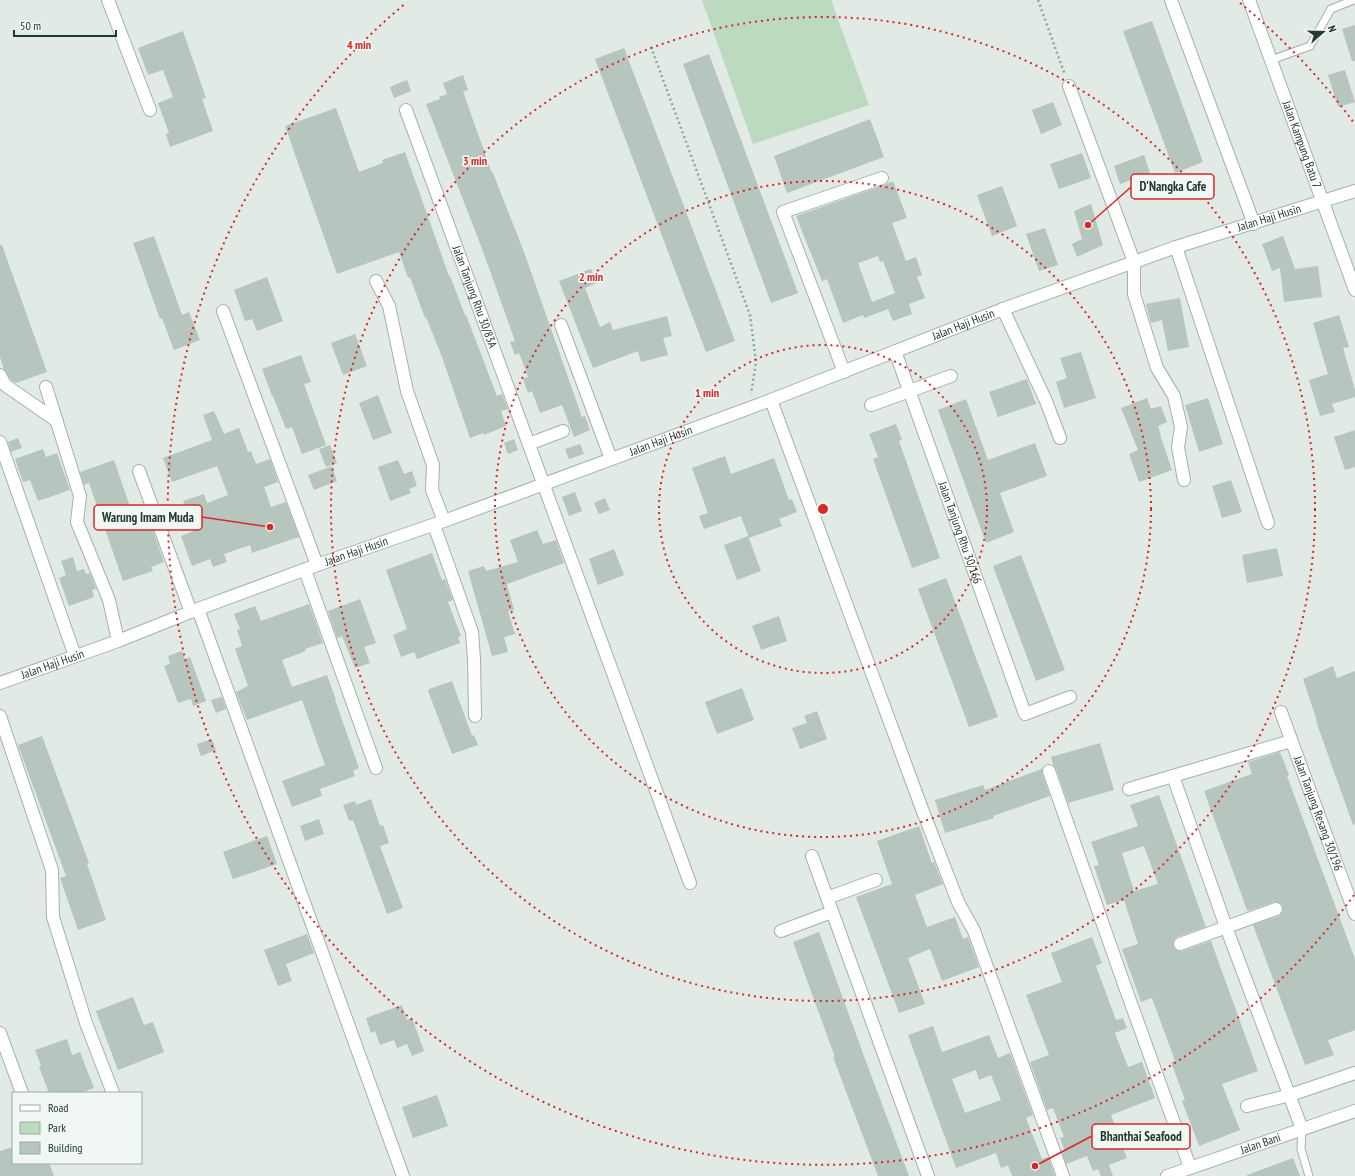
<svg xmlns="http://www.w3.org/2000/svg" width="1355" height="1176" viewBox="0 0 1355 1176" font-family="'PT Sans Narrow',sans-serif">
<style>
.green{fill:#bbdabf}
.building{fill:#b6c5bd;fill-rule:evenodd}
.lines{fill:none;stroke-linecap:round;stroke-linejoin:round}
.lane-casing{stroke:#a4b2ab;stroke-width:9}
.street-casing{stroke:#a4b2ab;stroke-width:14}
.secondary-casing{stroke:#a0b5ab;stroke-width:14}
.path{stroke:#83ac9a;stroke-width:2.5;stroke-dasharray:2 3;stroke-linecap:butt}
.lane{stroke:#fff;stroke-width:7}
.street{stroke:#fff;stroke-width:12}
.secondary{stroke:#fff;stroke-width:12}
.ring{fill:none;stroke:#d62828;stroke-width:2;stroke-dasharray:2 4}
.labels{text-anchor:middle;stroke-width:3.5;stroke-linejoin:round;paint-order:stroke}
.street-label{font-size:12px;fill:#223a30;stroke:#f1f7f3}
.centre{fill:#d62828;stroke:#f1f7f3;stroke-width:2}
.ring-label{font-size:12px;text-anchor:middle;font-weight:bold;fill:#d62828;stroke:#f1f7f3;stroke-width:3.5;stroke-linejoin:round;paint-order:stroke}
.leader{fill:none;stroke:#d62828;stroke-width:1.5}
.callout-dot{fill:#d62828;stroke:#f1f7f3;stroke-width:1.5}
.callout{fill:#f1f7f3;stroke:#d62828;stroke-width:1.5}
.callout-label{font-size:13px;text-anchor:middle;font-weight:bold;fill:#223a30}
</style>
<rect width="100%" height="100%" fill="#e1eae5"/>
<path class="green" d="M702 0H831L869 105 753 144Z"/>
<path class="building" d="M1152 21 1203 162 1175 173 1123 31Z
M1355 25V61H1352L1342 29Z
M183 31 206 98 202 99 213 131 170 147 166 134 169 133 158 103 173 97 163 70 148 75 138 48Z
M624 48 735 341 706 352 595 59Z
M709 54 798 293 771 303 683 64Z
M1345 70 1355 102 1338 107 1328 75Z
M463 75 468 90 463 92 492 173H493L524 252 582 417 585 416 590 430 574 437 562 405 540 413 532 391 528 393 523 379 528 377 519 353 515 355 510 342 515 341 484 254 426 104 440 99 439 97 447 94 443 83Z
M407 80 411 91 394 98 390 87Z
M1053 102 1062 125 1041 134 1032 110Z
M336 108 359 172 383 163 382 160 405 152 449 276H450L465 315H466L497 396 502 394 508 409 501 411 506 426 484 435 483 433 470 438 442 357 426 317 425 318 410 277 408 278 399 252 337 274 285 126Z
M870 119 884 157 787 193 774 156Z
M1082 153 1091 178 1059 189 1050 164Z
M1144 155 1150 173 1120 184 1114 166Z
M893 181 907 218 892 223 906 261 916 257 922 275 917 277 925 298 909 304 912 314 893 321 888 309 864 318 863 315 843 323 827 279 822 281 796 216 884 185ZM878 256 880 262 883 261 895 293 872 302 858 263Z
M1002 186 1017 226 992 236 977 195Z
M1091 204 1103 245 1077 257 1072 244 1082 239 1074 211Z
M1045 228 1058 265 1039 271 1026 234Z
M154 236 182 315 189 312 200 340 174 350 162 318 160 319 133 243Z
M1283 236 1295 269 1318 266 1322 297 1284 302 1280 268 1272 271 1262 244Z
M0 245H2L47 372 16 383 11 380 4 369 0 357Z
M591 269 597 283 585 288 600 327 610 322 613 330 667 316 672 336 663 338 668 355 641 362 638 351 593 368 559 281Z
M267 277 283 321 257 331 252 319 245 321 234 290Z
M1180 298 1189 347 1168 351 1162 320 1151 323 1146 304Z
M1339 315 1349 347 1343 348 1355 390V397L1332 404 1335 412 1320 416 1309 380 1328 374 1313 323Z
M355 334 367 366 343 375 331 343Z
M1081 352 1096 398 1064 408 1056 382 1067 378 1060 358Z
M301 355 311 382 304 384 326 445 302 454 292 427 286 429 273 396H272L262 369Z
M1027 379 1036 404 998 417 989 392Z
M378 395 392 433 373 440 359 403Z
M1147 398 1151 409 1161 406 1167 422 1158 426 1161 435H1160L1172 470 1139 482 1129 454 1138 450 1121 408Z
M1208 398 1223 444 1199 452 1185 405Z
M966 399 988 460 1035 443 1047 476 1000 493 1014 532 986 543 938 410Z
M214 411 224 434 239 428 248 452 251 451 256 464 270 459 278 482 264 487 271 507 286 502 299 537 252 553 250 545 224 554 227 562 213 567 210 559 192 566 181 536 194 531 183 501 204 494 207 503 228 495 217 466 172 482 163 458 212 440 203 415Z
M896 424 902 440 899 441 940 558 912 568 873 459 878 457 869 434Z
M1355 430V467L1345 470 1334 437Z
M18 438 22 448 11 452 8 442Z
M514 439 518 450 508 454 504 443Z
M580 444 584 454 569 459 565 449Z
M330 445 337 463 326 467 319 449Z
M43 449 46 457 57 453 70 490 38 501 30 480 23 482 15 459Z
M725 456 731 474 774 458 789 500 792 499 797 512 779 519 782 526 749 538 741 516 704 529 699 516 708 513 692 468Z
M114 460 138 530 151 525 164 562 151 567 153 571 123 581 89 483 84 485 80 472Z
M398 460 404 474 412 471 417 486 409 489 411 493 390 501 378 467Z
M332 466 337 481 314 490 308 475Z
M1231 480 1242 512 1222 518 1212 486Z
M575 492 582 511 569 516 562 497Z
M605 498 610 510 599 514 594 503Z
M537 530 543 544 556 540 564 563 507 584 514 610 508 611 515 634 504 637 508 652 492 656 468 571 484 566 486 571 518 562 510 540Z
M748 536 761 571 737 580 724 545Z
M1277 548 1283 576 1247 583 1242 555Z
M614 549 624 575 598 585 589 559Z
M432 553 442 580 445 579 453 600 448 602 461 636 458 637 460 643 417 659 415 653H414V652L401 657 393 635 407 629 386 570Z
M1021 555 1065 670 1036 681 993 566Z
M73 557 77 571 84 569 86 574 90 573 96 589 92 590 94 597 69 606 59 578 66 575 61 561Z
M946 578 998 717 969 727 918 589Z
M360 599 376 643 364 647 370 663 355 668 342 636 337 638 328 611Z
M309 604 323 643 305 649 306 651 282 660 292 687 327 675 336 700H335L359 768 353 771 355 776 320 789 322 796 292 807 282 781 325 765 302 700 247 720 236 692 248 686 235 649 242 646 237 630 240 629 234 614 255 606 261 621Z
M779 616 787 641 761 650 752 626Z
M182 651 185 659 190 657 206 701 193 706 191 699 178 703 164 666 170 664 168 656Z
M1333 666 1337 678 1355 671V824L1353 825 1316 721H1317L1303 679Z
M452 681 472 736 474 735 478 745 452 754 428 691 429 689Z
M742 688 754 720 717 734 705 702Z
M222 697 226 709 216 713 211 700Z
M817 711 827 739 800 749 792 728 807 723 804 716Z
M42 736 89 863 87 864 106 920 78 930 60 878 66 876 18 745Z
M212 739 216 750 201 756 197 744Z
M1100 743 1114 790 1068 803 1056 769 1053 765 1051 757Z
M1280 752 1289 775 1287 776 1355 959V1030L1328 1040 1334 1055 1305 1065 1253 925 1279 916 1283 911V906L1280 903 1274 902 1248 911 1247 910 1204 791 1252 774 1248 762Z
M1042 769V773L1050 796 993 816 994 818 945 833 935 800 983 785 985 790Z
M1159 795 1206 927 1177 937 1173 942V947L1176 950 1182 951 1211 941 1258 1071 1222 1084 1240 1130 1199 1146 1182 1101 1185 1100 1171 1062 1175 1061 1152 998 1141 1002 1122 949 1138 944 1124 900 1107 905 1094 866 1099 865 1091 842 1138 826 1130 805ZM1144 846 1158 884 1134 891 1122 853Z
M371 799 380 826 383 825 389 843 380 846 403 908 387 914 353 820 349 821 343 805 355 801 356 805Z
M319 819 324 834 305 841 300 826Z
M919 826 932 863 934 862 943 884 915 895 927 927 955 917 963 939 968 937 979 967 942 981 930 949 908 958 925 1004 899 1013 856 897 892 884 877 841Z
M267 836 277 864 233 879 223 852Z
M819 932 865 1059 909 1176H878L833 1057H835L793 942Z
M307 934 314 953 286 964 292 981 278 986 264 950Z
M1092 937 1102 963 1096 966 1116 1020 1123 1018 1127 1028 1115 1033 1128 1067 1142 1062 1155 1098 1111 1115 1127 1158 1109 1165 1113 1176H1101L1098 1169 1093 1171 1087 1156 1066 1164 1062 1153 1065 1152 1060 1138 1064 1137 1053 1108 1047 1110 1030 1062 1049 1055 1026 995 1062 982 1051 953Z
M133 997 144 1025 153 1022 164 1052 118 1070 96 1011Z
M402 1005 407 1020 412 1018 424 1051 412 1056 407 1044 397 1048 394 1040 380 1045 375 1031 371 1033 366 1018Z
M933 1026 942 1052 989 1035 998 1058 1010 1053 1033 1115 1026 1118 1042 1159 1048 1157 1055 1176H1012L1008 1165 1001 1168 996 1153 956 1168 908 1035ZM976 1070 979 1080 991 1075 1001 1100 965 1113 952 1079Z
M67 1039 72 1055 80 1052 94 1088 80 1093H49L39 1067 41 1066 35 1050Z
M437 1095 448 1126 413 1138 402 1107Z
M13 1147V1163H49L54 1176H0V1151Z
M1293 1158 1300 1176H1247V1175Z"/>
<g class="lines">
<g class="lane-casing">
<path id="lane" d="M1271 60 1310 46 1331 9 1354 0
M1302 1129 1301 1149 1309 1176"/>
</g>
<g class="street-casing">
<g id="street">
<path d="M108 0 150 110"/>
<path d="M1171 0 1254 224"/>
<path d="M1069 86 1134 262V294L1157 368 1174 396 1181 427 1178 447 1184 480"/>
<path id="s1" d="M406 110 690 883"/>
<path d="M1176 247 1268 523"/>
<path d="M376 281 389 306 407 391 433 465 432 490 444 521"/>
<path d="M1003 309 1046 401 1060 438"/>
<path d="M223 311 317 565"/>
<path d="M561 325 611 459"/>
<path id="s2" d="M895 351 1025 714 1070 697"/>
<path d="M844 372 783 212 882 178"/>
<path d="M0 375 5 385 57 421"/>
<path d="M46 387 80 496 77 522 109 600 118 641"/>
<path d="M771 400 922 809 958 902 974 931 1063 1176"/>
<path d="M871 405 951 376"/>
<path d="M0 442 75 656"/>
<path d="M529 444 563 431"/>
<path d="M139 471 191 612"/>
<path d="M434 525 472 632 474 659 475 716"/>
<path d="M305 570 376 768"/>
<path d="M198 609 403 1176"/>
<path id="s3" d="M0 683 118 641 198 609 317 565 444 521 771 400 1003 309 1176 247 1355 191"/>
<path id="s4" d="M1281 712 1355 914"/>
<path d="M0 716 52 870 53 917 86 1023 113 1093H112"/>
<path d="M1049 771 1124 984 1190 1167"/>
<path d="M1173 776 1226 927 1302 1129"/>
<path d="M1129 789 1291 741"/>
<path d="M812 856 928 1176"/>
<path d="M827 898 876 880"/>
<path d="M781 931 832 912"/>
<path d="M1180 944 1276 909"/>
<path d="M0 1033 22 1093"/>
<path d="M1247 1106 1290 1095 1355 1073"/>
<path id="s5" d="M1167 1176 1355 1111"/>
</g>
</g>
<g class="secondary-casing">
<g id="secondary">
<path id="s6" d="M1249 0 1355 290"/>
</g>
</g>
<path class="path" d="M1038 0 1065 75
M651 47 750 315 756 362 751 394"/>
<use href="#lane" class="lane"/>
<use href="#street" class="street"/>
<use href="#secondary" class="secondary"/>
</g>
<g class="ring">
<circle cx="823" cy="509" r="164"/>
<circle cx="823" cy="509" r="328"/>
<circle cx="823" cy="509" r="492"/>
<path d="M1354 895A656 656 0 1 1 406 3M1240 3A656 656 0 0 1 1354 123"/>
</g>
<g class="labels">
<g class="street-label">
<text dy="4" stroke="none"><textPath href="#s6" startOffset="154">Jalan Kampung Batu 7</textPath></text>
<text dy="4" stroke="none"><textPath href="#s3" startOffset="1352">Jalan Haji Husin</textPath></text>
<text dy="4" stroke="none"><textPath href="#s1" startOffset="199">Jalan Tanjung Rhu 30/83A</textPath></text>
<text dy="4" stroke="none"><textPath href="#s3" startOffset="1028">Jalan Haji Husin</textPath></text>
<text dy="4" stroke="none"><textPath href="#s3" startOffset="704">Jalan Haji Husin</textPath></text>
<text dy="4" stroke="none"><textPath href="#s2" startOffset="193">Jalan Tanjung Rhu 30/166</textPath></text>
<text dy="4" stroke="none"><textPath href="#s3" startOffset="380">Jalan Haji Husin</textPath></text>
<text dy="4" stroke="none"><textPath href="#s3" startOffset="56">Jalan Haji Husin</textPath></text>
<text dy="4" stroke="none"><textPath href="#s4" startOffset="108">Jalan Tanjung Resang 30/196</textPath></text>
<text dy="4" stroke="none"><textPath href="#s5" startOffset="99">Jalan Bani</textPath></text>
</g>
</g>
<circle cx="823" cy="509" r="6" class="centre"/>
<g class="ring-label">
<text x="359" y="49">4 min</text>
<text x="475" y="165">3 min</text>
<text x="591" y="281">2 min</text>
<text x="707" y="397">1 min</text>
</g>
<path class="leader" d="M1088 225L1131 187M270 527L202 517M1035 1166L1092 1136"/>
<g class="callout-dot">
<circle cx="1088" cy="225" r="4"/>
<circle cx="270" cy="527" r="4"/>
<circle cx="1035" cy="1166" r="4"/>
</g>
<g class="callout">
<rect x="1131" y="174" width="83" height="25" rx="4"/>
<rect x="94" y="505" width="108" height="25" rx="4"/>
<rect x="1092" y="1124" width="98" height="25" rx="4"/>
</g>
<g class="callout-label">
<text x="1173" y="191">D'Nangka Cafe</text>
<text x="148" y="522">Warung Imam Muda</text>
<text x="1141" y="1141">Bhanthai Seafood</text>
</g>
<rect x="12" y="1092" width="130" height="72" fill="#f1f7f3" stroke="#9eaba5"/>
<rect x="20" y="1105" width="20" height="6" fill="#ffffff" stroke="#9eaba5"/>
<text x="48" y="1112" font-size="12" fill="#223a30">Road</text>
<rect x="20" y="1122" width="20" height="12" fill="#bbdabf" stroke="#9eaba5"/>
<text x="48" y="1132" font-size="12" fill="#223a30">Park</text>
<rect x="20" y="1142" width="20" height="12" fill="#b6c5bd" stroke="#9eaba5"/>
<text x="48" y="1152" font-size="12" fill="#223a30">Building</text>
<g transform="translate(1323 32) rotate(70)" stroke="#f1f7f3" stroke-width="3" paint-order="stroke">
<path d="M0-3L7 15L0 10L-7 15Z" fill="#223a30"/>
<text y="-6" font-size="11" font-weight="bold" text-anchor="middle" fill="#223a30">N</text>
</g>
<path d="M14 30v6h102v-6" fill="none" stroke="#223a30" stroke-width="2"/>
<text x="20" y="30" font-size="12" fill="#223a30" stroke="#f1f7f3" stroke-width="3" paint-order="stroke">50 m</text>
</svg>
